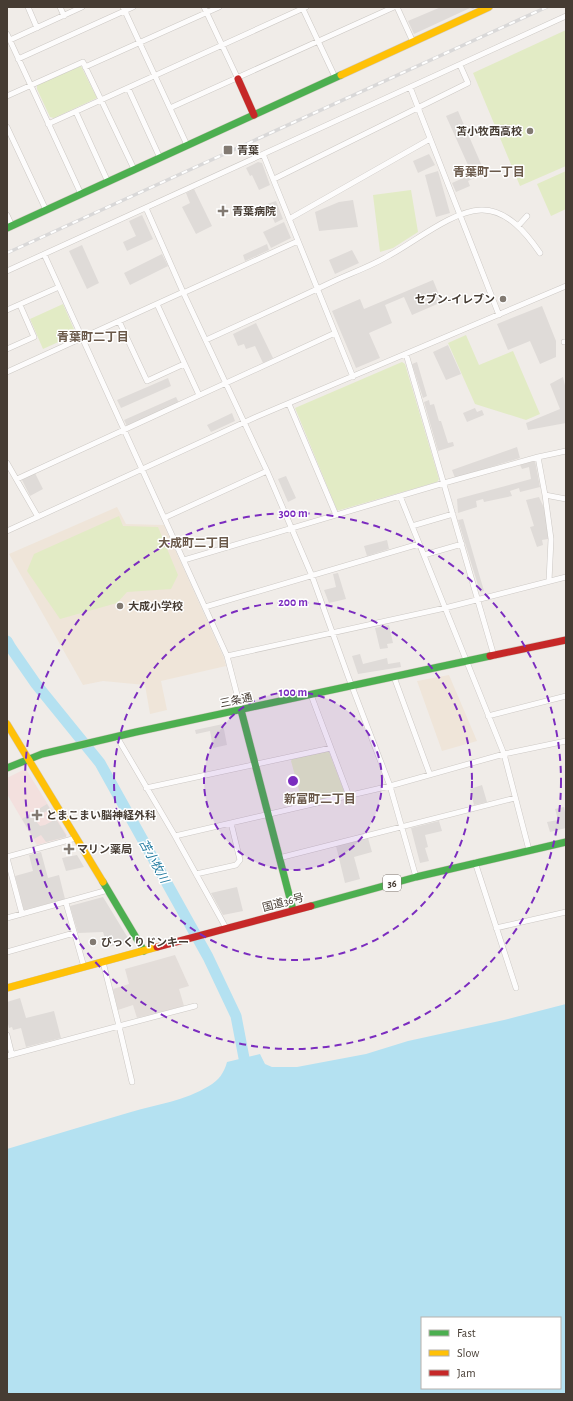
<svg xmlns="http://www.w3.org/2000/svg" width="573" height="1401" viewBox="0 0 573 1401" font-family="'Alegreya Sans','Noto Sans JP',sans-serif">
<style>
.industrial{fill:#e3ddd9}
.education{fill:#efe5d9}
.medical{fill:#f3e0de}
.green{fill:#e2ebc5}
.parking{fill:#dfdbd8}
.water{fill:#b4e1f1;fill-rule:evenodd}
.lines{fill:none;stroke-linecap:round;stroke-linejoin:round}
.river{stroke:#b4e1f1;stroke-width:11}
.street-casing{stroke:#ccc8c4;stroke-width:6}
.fast-casing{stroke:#d1cabf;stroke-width:8}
.slow-casing{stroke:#d1cabf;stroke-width:8}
.jam-casing{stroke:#d1cabf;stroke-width:8}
.street{stroke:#fdfcfc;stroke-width:5}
.fast{stroke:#4caf50;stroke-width:7}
.slow{stroke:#ffc107;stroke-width:7}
.jam{stroke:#c62828;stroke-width:7}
.rail-casing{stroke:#d9d8d8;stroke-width:3.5}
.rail{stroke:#fff;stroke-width:2;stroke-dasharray:6;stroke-linecap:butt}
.ring{fill:none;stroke:#7b2cbf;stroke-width:2;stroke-dasharray:7 5}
.poi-dot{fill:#827a72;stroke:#fff;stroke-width:1.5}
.labels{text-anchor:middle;stroke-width:3;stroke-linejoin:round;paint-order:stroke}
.shield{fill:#fff;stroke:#7e7670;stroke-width:1}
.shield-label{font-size:10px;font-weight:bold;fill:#463c33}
.poi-label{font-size:11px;font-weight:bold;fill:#463c33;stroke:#fff;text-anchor:start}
.street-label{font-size:11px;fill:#463c33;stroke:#fff}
.neighbourhood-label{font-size:12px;font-weight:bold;fill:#6a594a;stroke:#fff}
.water-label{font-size:12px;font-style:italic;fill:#227ba0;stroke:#fff}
.centre{fill:#7b2cbf;stroke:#fff;stroke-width:2}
.ring-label{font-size:12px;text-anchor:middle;font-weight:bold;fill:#7b2cbf;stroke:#fff;stroke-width:3;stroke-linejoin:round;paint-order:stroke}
</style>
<rect width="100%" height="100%" fill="#f0ece8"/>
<path class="industrial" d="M175 955 189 986 179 989 184 1006 137 1018 133 1005 118 1010 113 989 129 984 125 969Z"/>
<path class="education" d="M117 507 126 524 164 525 224 658 226 666 161 681 167 710 150 714 145 685 103 681 83 685 9 554Z
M449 675 477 741 442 751 417 681Z"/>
<path class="medical" d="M23 770 27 771 67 835 66 837 37 845 7 794V778Z"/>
<path class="green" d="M566 30V166L520 186 473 73Z
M81 66 97 98 54 118 50 117 37 89V85Z
M566 171V209L551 216 537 184Z
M411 190 418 232 393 248 380 252 373 195Z
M63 304 76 334 43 349 30 319Z
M466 335 479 365 513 351 540 414 526 420 475 404 448 343Z
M402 362 405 364 439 479 437 482 340 510H337L295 408Z
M119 516 123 526 158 527 178 575 171 589 127 592 117 603 60 619 27 571 34 554Z
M327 751 329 752 344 791 343 794 307 803 302 801 291 761 292 759Z"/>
<path class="parking" d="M441 7H476L473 9 470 8 414 34 408 21Z
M458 111 485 173 468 181 470 186 456 192 452 183 472 174 446 116Z
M429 154 435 165 418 173 413 161Z
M258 162 262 163 270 185 259 190 252 175 250 176 246 168Z
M438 171 450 213 436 217 425 175Z
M194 189 212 226 196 234 182 207 190 203 186 193Z
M353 200 358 227 319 231 315 212 339 202Z
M276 201 283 219 275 223 270 212 267 213 264 205Z
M142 215 153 239 127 251 123 242 136 236 129 221Z
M284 222 291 238 271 248 263 232Z
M267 244 269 250 245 261 243 255Z
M82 245 99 283 87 289 69 251Z
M352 250 359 263 335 274 329 260Z
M162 254 168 266 130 285 124 273Z
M433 280 442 302 412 315 404 297 385 305 392 323 369 333 380 358 356 368 332 311 360 299 364 309Z
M542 306 556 341V357L540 364 530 341 508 350 497 324Z
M256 323 273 358 263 363 255 346 246 349 244 344 238 346 233 334Z
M448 345 461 374 446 380 433 352Z
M417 362 427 396 423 398 412 364Z
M563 377 566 390V423L528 430 526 423 560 409 550 384Z
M168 378 171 386 121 408 117 400Z
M176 397 179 403 127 426 124 420Z
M429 400 430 405 434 404 439 421H441L448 443 453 442 454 446 438 451 424 402Z
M475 408 477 412 482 410 484 415 467 422 463 413Z
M232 413 235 421 211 432 207 425Z
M517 447 520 458 455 478 452 470Z
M535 461 540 487 520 492 519 488 510 491 512 496 484 502 483 499 476 501 477 507 458 513 457 499 531 479 529 467 522 469 520 465Z
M35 473 43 489 30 496 22 480Z
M286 476 296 498 288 502 278 479Z
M539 497 545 510 548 539 542 540 543 545 537 547 530 527 534 526 526 500Z
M463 519 484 591 480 592 458 520Z
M387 540 389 549 367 556 364 546Z
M338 573 346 599 329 603 324 590 336 587 333 574Z
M389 625 393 643 387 644 388 648 380 649 375 628Z
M360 654 363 664 387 658 388 664 400 662 401 667 358 674 352 656Z
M223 724 227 745 213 748 210 731 196 734 195 730Z
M482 785 487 802 474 805 470 789Z
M47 804 50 809 34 819 40 826 45 825 56 819 66 835V837L46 842 41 835 34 839 22 819Z
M564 807 566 817V828L550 832 547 822 558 820 555 809Z
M439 821 442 831 425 835 428 847 425 848 429 861 420 863 411 828Z
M368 838 372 852 354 857 360 879 345 883 336 846Z
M41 852 48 878 59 875 65 899 24 910 15 876 33 871 29 855Z
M77 855 84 867 66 871 62 858Z
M237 887 243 911 223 915 211 893Z
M103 897 128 938 126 943 108 947 103 932 78 933 70 906Z
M20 998 26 1018 54 1011 61 1038 26 1047 21 1028 13 1030 12 1027 9 1028 7 1020V1002Z"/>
<path class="water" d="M566 1004V1394H7V1149C48 1137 89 1124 131 1112 157 1104 185 1101 209 1086 219 1080 224 1073 227 1062L260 1054 265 1064 272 1067H297L366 1054 408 1041 504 1020ZM422 1318H560V1388H422Z"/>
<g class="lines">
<path class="river" d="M7 641 11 648 36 684 100 763 208 957 236 1016 244 1058"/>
<g class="street-casing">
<path id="street" d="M28 7 37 28
M60 7 64 16
M123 7 187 145
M204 7 238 79
M302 7 335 77
M397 7 413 42
M7 34 81 194
M10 40 82 7
M18 59 133 7
M85 67 219 7
M410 87 499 315
M128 88 160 158
M7 96 83 62 134 169
M170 108 394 7
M76 112 108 182
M48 124 306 7
M7 127 46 210
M263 154 353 377
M274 179 468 83 460 65
M146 208 183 292 267 471 312 576 348 676 390 786 416 877
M7 215 12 226
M289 219 430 139
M518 226 527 216
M44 254 227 656 241 710
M7 271 566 16
M183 293 298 241
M157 304 199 395
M7 310 59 287
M119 321 147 381 184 364
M206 340C248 321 290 302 332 282 351 273 372 266 390 255 416 241 452 211 481 210 507 209 527 234 540 253
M564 342H566
M7 349 34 337 20 305
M406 354 494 656
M7 372 183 292
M289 404 336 515
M538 457 545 495 551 539 549 581
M7 463 38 517
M17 479 335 333
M545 495 566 499
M400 496 504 754 529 850
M164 518 267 471
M412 526 453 514
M7 531 256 417 566 286
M424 555 462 544
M184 560 444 483 538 457 566 451
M205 607 419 544
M227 656 445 608 566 577
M394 677 430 775
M311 695 349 796
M488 716 566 696
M117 737 175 836 226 928
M146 788 331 748
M175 836 390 786 504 754 566 741
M7 857 76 838
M7 858 22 914
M279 858 515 798
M475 862 516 988
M196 874 236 865 240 860 231 823
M66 903 84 967
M7 918 108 890
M496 928 566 912
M7 952 74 933
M7 1035 12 1055
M7 1056 119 1026 103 962
M132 1082 119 1026 195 1006"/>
</g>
<g class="fast-casing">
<path id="fast" d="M7 228 341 75
M241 710 293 910
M7 768 42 754 136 732 490 656
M103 882 144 951
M311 906 416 877 566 842"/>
</g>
<g class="slow-casing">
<path id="slow" d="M341 75 489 7
M7 724 103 882
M7 988 157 947"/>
</g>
<g class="jam-casing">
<path id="jam" d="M238 79 254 115
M490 656 566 640
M157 947 311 906"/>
</g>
<use href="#street" class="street"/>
<use href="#fast" class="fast"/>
<use href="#slow" class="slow"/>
<use href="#jam" class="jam"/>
<g class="rail-casing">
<path id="rail" d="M7 253 547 7"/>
</g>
<use href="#rail" class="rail"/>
</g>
<circle cx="293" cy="781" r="89" fill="#7b2cbf" fill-opacity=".12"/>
<g class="ring">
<circle cx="293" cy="781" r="89"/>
<circle cx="293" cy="781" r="179"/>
<circle cx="293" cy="781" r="268"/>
</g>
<g class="poi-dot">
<circle cx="530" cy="131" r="4"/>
<rect x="223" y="145" width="10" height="10" rx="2"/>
<path d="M221 205h4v4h4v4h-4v4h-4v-4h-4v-4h4z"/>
<circle cx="503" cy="299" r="4"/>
<circle cx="120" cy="606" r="4"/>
<path d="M35 809h4v4h4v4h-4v4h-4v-4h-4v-4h4z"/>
<path d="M67 843h4v4h4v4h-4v4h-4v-4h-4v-4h4z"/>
<circle cx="93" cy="942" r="4"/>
</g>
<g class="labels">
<rect class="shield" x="383" y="875" width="18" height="16" rx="3"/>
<g class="shield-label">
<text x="392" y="887">36</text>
</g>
<g class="poi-label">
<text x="522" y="135" text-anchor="end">苫小牧西高校</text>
<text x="237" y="154">青葉</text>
<text x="232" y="215">青葉病院</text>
<text x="495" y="303" text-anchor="end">セブン-イレブン</text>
<text x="128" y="610">大成小学校</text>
<text x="46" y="819">とまこまい脳神経外科</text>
<text x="77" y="853">マリン薬局</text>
<text x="101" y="946">びっくりドンキー</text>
</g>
<g class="street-label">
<text transform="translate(236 700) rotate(-12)" y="4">三条通</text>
<text transform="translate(283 902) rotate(-15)" y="4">国道36号</text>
</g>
<g class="neighbourhood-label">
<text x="489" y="176">青葉町一丁目</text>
<text x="93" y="341">青葉町二丁目</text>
<text x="194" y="547">大成町二丁目</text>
<text x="320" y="803">新富町二丁目</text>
</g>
<g class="water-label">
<text transform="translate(154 861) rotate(61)" y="4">苫小牧川</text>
</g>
</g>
<circle cx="293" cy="781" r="6" class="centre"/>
<g class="ring-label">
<text x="293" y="517">300 m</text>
<text x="293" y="606">200 m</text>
<text x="293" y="696">100 m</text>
</g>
<rect width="573" height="1401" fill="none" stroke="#463c33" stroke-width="16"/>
<rect x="421" y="1317" width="140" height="72" fill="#ffffff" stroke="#b5b1ad"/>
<rect x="429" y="1330" width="20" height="6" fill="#4caf50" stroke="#b5b1ad"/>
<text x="457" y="1337" font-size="12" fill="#463c33">Fast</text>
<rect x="429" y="1350" width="20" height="6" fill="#ffc107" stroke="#b5b1ad"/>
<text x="457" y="1357" font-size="12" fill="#463c33">Slow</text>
<rect x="429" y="1370" width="20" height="6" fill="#c62828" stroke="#b5b1ad"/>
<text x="457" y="1377" font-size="12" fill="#463c33">Jam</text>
</svg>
